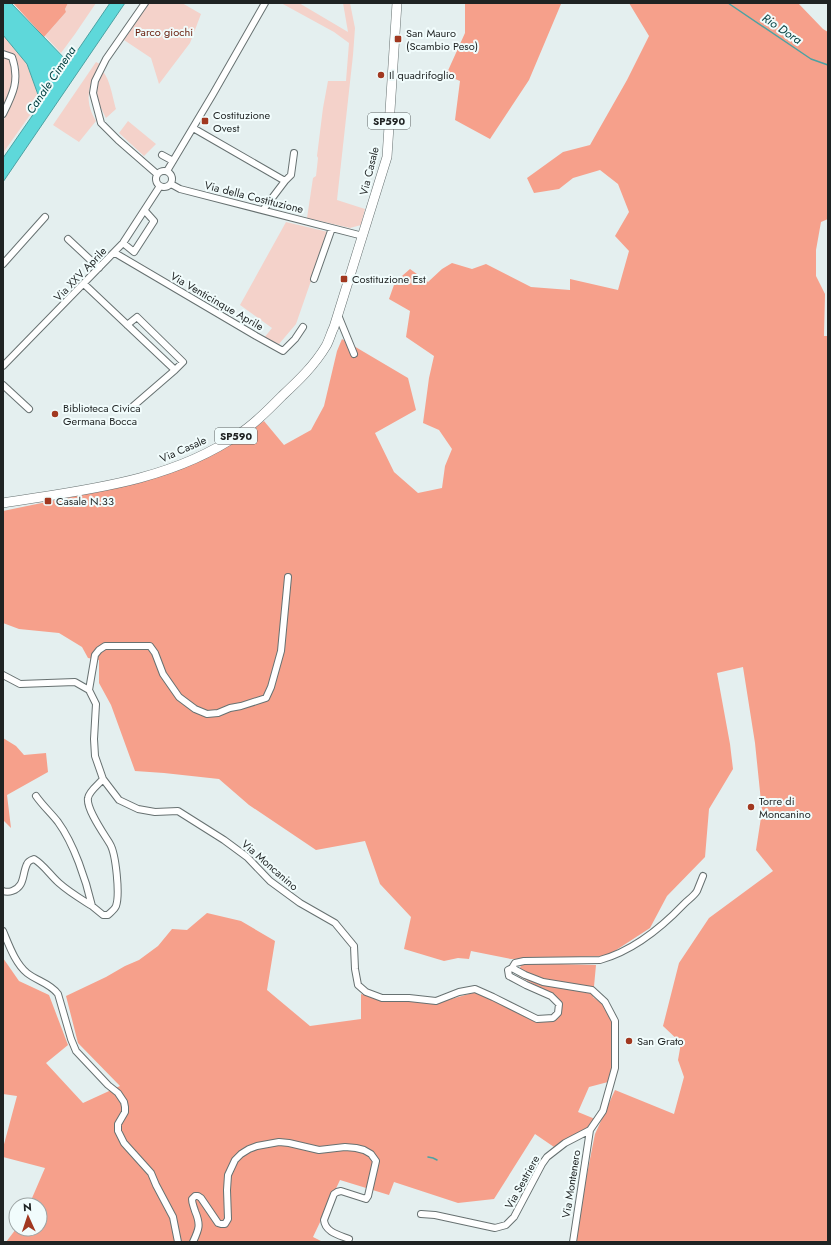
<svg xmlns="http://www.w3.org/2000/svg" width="831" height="1245" viewBox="0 0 831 1245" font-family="Jost,sans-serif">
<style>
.green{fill:#f4d2ca}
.forest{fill:#f6a08b}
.water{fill:#5ed8da;stroke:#4ba2a3}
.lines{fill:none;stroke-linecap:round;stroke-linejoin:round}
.stream{stroke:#4ba2a3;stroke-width:1.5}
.minor-casing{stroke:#677171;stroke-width:8}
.primary-casing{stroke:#677171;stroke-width:10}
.minor{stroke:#fff;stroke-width:6}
.primary{stroke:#fff;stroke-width:9}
.poi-dot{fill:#a13820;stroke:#f1fcfc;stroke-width:1.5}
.labels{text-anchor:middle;stroke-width:4;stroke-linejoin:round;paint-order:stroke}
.shield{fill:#f1fcfc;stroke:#5e6464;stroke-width:1}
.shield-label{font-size:10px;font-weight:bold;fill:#1f2323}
.park-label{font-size:11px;fill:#681d0b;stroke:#f1fcfc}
.poi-label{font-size:11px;fill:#1f2323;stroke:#f1fcfc;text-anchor:start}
.street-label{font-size:11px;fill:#1f2323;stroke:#f1fcfc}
.water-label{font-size:12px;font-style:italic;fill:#013e3f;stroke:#f1fcfc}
</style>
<rect width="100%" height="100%" fill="#e4efef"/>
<path class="green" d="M68 3H96L75 34 61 53 45 36 66 12 65 9Z
M149 3H182L201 14 190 43 159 84 151 58 124 40Z
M281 3H299L348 32 343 3H350L355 28 353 55 337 200 365 209 361 225 350 228 307 218 313 178 316 176 318 158 317 156 323 108 328 81H346L349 43 334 32Z
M3 35 27 64 40 101 3 153V122L19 84V67L13 56 3 49Z
M3 55 10 58 14 72 13 87 3 109Z
M96 62 100 64C89 84 83 100 96 121L79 142 53 125Z
M103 72C110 79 113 99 116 109L106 118C97 100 93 92 103 72Z
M128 121 156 144 144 156 119 133Z
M286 222 328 232 296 324 279 344 264 338 272 328 240 305Z"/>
<path class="forest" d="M13 3H68L65 9 66 12 44 37Z
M465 3H564L561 4 529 80 490 139 455 120 460 81 446 75 465 33Z
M629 3H798L823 29 828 32V219L821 222 816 250V276L825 294 824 336H828V1242H576L584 1189 595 1134 615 1090 674 1114 684 1077 678 1060 681 1043 663 1026 679 963 709 918 773 871 756 850 762 811 755 743 743 667 717 673 730 744 733 769 709 809 705 857 667 896 650 928 607 956 511 959 471 951 469 959 458 958 444 961 404 949 411 917 380 884 365 841 316 850 249 805 219 779 164 773 135 771 111 705 99 683V660L88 658 82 647 59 633 19 629 3 623V511L138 483 167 474 211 456 241 437 264 421 284 445 311 430 324 406 337 351 342 339 408 378 416 410 375 433 394 472 418 493 442 488 445 466 452 449 439 430 423 423 429 378 434 356 406 337 410 311 389 299 395 282 410 269 428 282 442 269 452 263 472 269 486 264 531 287 570 290V279L618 290 629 251 615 236 629 212 618 184 600 170 573 178 559 189 534 193 527 178 563 152 590 145 627 80 649 36Z
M3 738 16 746 24 755 46 753 48 772 7 795 11 828 3 820Z
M207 913 241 921 275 941 267 990 310 1026 361 1019V994L382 1000 437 1003 476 992 537 1021 560 1014 553 995 517 975 522 963 596 965 593 997 603 1004 613 1020V1067L608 1082 589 1087 578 1112 595 1119 589 1128 554 1147 535 1134 494 1199 458 1203 394 1182 389 1195 340 1180 313 1237 323 1242H6L16 1229H40V1205H29L45 1168 3 1157V1148L17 1096 3 1094V958L19 981 49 995 68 1045 46 1063 83 1103 120 1086 78 1043 66 996 106 977 125 966 139 960 158 946 172 929 187 930Z"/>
<path class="water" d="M3 3H11L69 63 110 3H125L3 182V158L41 103 27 64 3 35Z"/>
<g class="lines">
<path class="stream" d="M728 3 811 59 828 65
M428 1157 433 1158 437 1160"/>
<g class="minor-casing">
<path id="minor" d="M145 3 106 59 95 81 93 93 101 123 118 140 157 174
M3 54 12 57C20 80 13 94 3 114
M193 128 285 181 263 210
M162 155 173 161
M156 179a8 8 0 1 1 16 0a8 8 0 1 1-16 0Z
M167 171 213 94 265 3
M285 181 291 175 294 153
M171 184 180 189 363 236
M68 239 99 268
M123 243 134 252 154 221 145 211
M115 253 256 336 283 351 295 339 303 327
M3 264 45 217
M314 279 332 228
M84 284 175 370 131 408
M338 315 354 354
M127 325 137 317 183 362 175 370
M3 366 123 243 160 186
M3 385 29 409
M3 675 20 684 75 682 89 690 96 704 94 739 95 756 103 779 119 800 138 809 155 812 178 811 224 840 247 857 270 881 300 903 335 923 354 946 355 969 358 985 366 992 382 998H409L436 1001 459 992 475 989 493 997 537 1019 553 1018 558 1013 559 1004 551 996 526 985 509 976 508 970 512 968 525 975 543 982 592 990 605 1002 615 1021V1068L603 1111 590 1130 565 1143 547 1157 542 1164 514 1217 506 1225 495 1228 435 1215 421 1214
M89 690 95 655 99 650 105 646H150L155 653 163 674 179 697 195 709 207 714 218 713 230 708 241 706 266 698 271 687 281 651 288 577
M3 891C6 892 9 892 12 891 25 887 22 874 27 864 28 861 31 860 34 859 43 864 51 876 59 883 69 892 81 899 92 906 86 880 74 844 58 822 51 813 43 806 36 796
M92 906 103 915H108C111 912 115 909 116 906 120 895 116 854 110 844 104 834 86 809 88 798 89 791 99 784 103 779
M3 931C9 945 15 963 27 973 37 981 50 983 58 994L71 1039 76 1051 108 1085 118 1093 124 1102 125 1107V1112L118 1124V1131L124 1143 151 1173 156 1185 173 1217 178 1242
M512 968 515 963 524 961 600 960C633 951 661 928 684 904 688 900 694 896 697 891 699 886 701 881 703 876
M193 1242C199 1229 201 1225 195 1211 194 1207 192 1204 192 1199L195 1196H198L201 1198 218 1223 221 1224H225L228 1219 227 1190 228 1175 235 1160 241 1154 249 1149 257 1146 279 1142 289 1143 319 1150 345 1147 356 1148 364 1150 371 1154 376 1161 368 1196 366 1199 341 1191 337 1192 334 1194 324 1220C325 1232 339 1235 349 1239
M573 1242 590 1130"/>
</g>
<g class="primary-casing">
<path id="primary" d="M3 503C83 490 170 482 239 434 255 424 268 410 282 396 298 381 314 366 326 346 329 341 331 333 334 327L387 157 397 3"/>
</g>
<use href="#minor" class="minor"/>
<use href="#primary" class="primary"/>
</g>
<g class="poi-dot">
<rect x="394" y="35" width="8" height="8" rx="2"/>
<circle cx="381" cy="75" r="4"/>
<rect x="201" y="117" width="8" height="8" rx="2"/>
<rect x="340" y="275" width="8" height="8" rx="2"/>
<circle cx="55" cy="414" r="4"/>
<rect x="44" y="497" width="8" height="8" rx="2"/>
<circle cx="751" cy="807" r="4"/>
<circle cx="629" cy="1041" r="4"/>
</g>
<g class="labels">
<g class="shield">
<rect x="368" y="113" width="42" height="16" rx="3"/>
<rect x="215" y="428" width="42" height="16" rx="3"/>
</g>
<g class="shield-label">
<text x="389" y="125">SP590</text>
<text x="236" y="440">SP590</text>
</g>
<g class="park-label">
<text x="164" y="36">Parco giochi</text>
</g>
<g class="poi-label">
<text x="406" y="37">San Mauro<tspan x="406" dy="13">(Scambio Peso)</tspan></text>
<text x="389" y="79">Il quadrifoglio</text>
<text x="213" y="119">Costituzione<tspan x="213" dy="13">Ovest</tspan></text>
<text x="352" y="283">Costituzione Est</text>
<text x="63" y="412">Biblioteca Civica<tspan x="63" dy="13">Germana Bocca</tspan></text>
<text x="56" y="505">Casale N.33</text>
<text x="759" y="805">Torre di<tspan x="759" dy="13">Moncanino</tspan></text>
<text x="637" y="1045">San Grato</text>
</g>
<g class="street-label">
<text transform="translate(369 171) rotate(-76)" y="4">Via Casale</text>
<text transform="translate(254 197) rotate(14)" y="4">Via della Costituzione</text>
<text transform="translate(80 274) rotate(-46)" y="4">Via XXV Aprile</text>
<text transform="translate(217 301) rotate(30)" y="4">Via Venticinque Aprile</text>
<text transform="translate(183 449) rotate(-24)" y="4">Via Casale</text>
<text transform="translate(270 865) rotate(41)" y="4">Via Moncanino</text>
<text transform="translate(522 1182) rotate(-61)" y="4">Via Sestriere</text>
<text transform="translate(571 1184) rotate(-81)" y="4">Via Montenero</text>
</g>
<g class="water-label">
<text transform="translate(782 29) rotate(34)" y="4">Rio Dora</text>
<text transform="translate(51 80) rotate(-56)" y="4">Canale Cimena</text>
</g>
</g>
<rect width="831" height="1245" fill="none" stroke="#1f2323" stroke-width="8"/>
<g transform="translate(28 1217) rotate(357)"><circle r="19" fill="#f1fcfc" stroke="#9da5a5"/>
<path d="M0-3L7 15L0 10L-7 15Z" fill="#a13820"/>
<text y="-6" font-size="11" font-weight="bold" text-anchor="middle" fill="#1f2323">N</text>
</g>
</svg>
